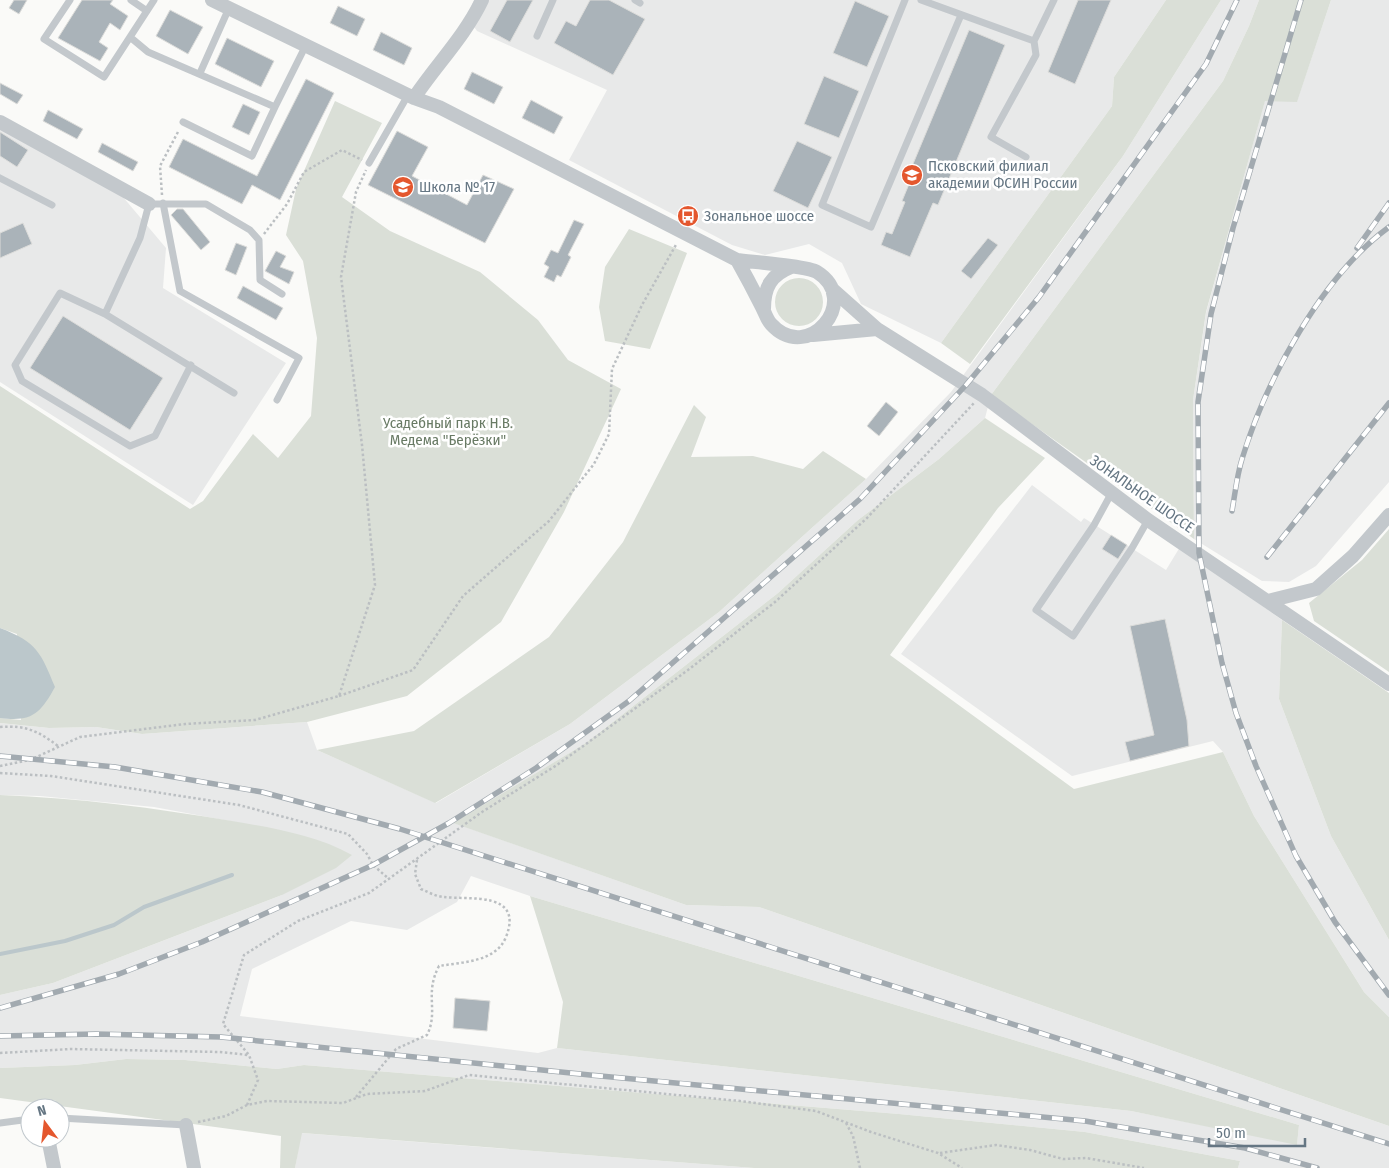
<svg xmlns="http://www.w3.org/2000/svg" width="1389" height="1168" viewBox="0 0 1389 1168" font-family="'Fira Sans Condensed',sans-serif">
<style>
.built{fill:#e8e9e9;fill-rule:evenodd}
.green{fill:#dadfd7}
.water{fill:#bbc7cb}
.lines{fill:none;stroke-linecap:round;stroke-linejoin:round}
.stream{stroke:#bbc7cb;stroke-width:4}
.building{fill:#aab3b9;stroke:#dcdcda}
.path{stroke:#bbbfc2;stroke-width:2.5;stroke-dasharray:2.5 2.5;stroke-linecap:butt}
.lane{stroke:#c3c8cc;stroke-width:7}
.street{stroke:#c3c8cc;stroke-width:14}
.rail-casing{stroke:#a2aab0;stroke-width:5.5}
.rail{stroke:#fff;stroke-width:4;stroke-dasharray:11;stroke-linecap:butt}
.labels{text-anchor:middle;stroke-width:5;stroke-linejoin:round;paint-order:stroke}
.poi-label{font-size:15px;fill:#657683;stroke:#fff;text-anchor:start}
.park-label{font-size:15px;fill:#687a64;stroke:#fff}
.street-label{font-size:15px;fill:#657683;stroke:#fff}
</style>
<rect width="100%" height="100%" fill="#fafaf8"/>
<path class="built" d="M474 0H1166L1114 77 1112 106 941 343 861 304 842 263 809 244 765 255 732 245 569 160 607 90 477 31 467 17Z
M1221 0H1259L1249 26 1223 81 991 395 985 418 939 459 858 520 778 593 586 743 454 823 686 905 759 907 1389 1126V1168H1238L1240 1161 1085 1132 899 1114 304 1065 277 1069 185 1060 126 1059 75 1065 0 1068V995L53 983 282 895 262 827 154 807 40 796 0 795V723L49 728 96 727 142 734 307 722 317 750 436 803 570 724 719 612 866 479 951 392 1123 156ZM471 876 530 896 1299 1125 1297 1144 1131 1111 557 1048 538 1053 240 1016 252 969 351 921 407 930 457 902Z
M1331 0H1389V482L1316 566 1289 582 1262 581 1194 539 1193 400 1206 313 1265 100 1297 101Z
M0 129 123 197 166 248 163 288 286 363 193 505 0 382Z
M1032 485 1081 522 1084 518 1166 570 1180 547 1282 620 1279 699 1331 836 1389 940V1017L1364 992 1254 816 1223 752 1213 741 1072 776 901 654Z
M301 1133 754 1168H295Z"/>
<path class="green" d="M1166 0H1221L1123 156 970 364 941 343 1112 106 1114 77Z
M1259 0H1331L1297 102 1265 101 1206 312 1193 400 1194 539 991 395 1223 81 1249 26Z
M335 101 382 123 342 197 390 231 480 272 538 320 568 360 621 389 564 512 501 622 407 696 307 722 142 734 96 727 49 728 0 723V718L21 720 17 634 0 628V386L190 509 203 501 253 434 278 458 311 416 317 338 303 261 286 235 296 189Z
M629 229 687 253 650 349 605 341 599 307 605 267Z
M775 302a24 24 0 1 1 48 0a24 24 0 1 1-48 0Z
M694 405 706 417 691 457 753 456 803 469 823 451 866 479 719 612 570 724 435 803 317 750 414 731 549 637 623 542Z
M985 418 1045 458 998 508 890 655 1074 789 1223 752 1254 816 1364 992 1389 1017V1126L759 907 686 905 453 823 586 743 778 593 858 520 939 459Z
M1389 529V672L1314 621 1309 603 1362 560Z
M1282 620 1389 693V940L1331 836 1279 699Z
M0 795C78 798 155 808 232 821 272 828 316 835 352 855L336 868 282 895 53 983 0 995Z
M530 896 1299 1125 1297 1145 1131 1111 557 1048 563 1002Z
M126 1059 185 1060 277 1069 304 1065 899 1114 1085 1132 1240 1161 1238 1168H754L302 1133 295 1168H280L281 1136 0 1098V1068L75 1065Z"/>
<path class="water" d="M0 628C37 642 41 653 55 687 40 714 32 722 0 718Z"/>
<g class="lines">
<path class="stream" d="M0 954 65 941 114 925 144 907 232 875"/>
</g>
<path class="building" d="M14 0H27L19 14 9 8Z
M82 0H113L110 4 128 16 120 30 110 23 99 42 108 48 100 61 58 38Z
M507 0H533L510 42 490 31Z
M590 0H609L645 19 613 75 554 43 566 21 576 26Z
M1078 0H1111L1075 84 1048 72Z
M855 1 889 16 867 67 833 53Z
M338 6 365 19 357 36 330 23Z
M170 10 203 27 188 54 156 36Z
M969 30 1005 45 938 205 933 203 910 257 881 245 886 232 892 234 905 202 902 201 909 184 905 183Z
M381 32 412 48 404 65 373 50Z
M227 38 274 61 261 87 215 64Z
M472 72 503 87 494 104 464 89Z
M824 76 859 91 839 138 804 124Z
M306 79 334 93 280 200 252 185 242 204 169 167 183 139 257 176Z
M0 83 23 95 17 104 0 94Z
M531 100 563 117 554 134 522 118Z
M243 104 260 112 249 135 232 127Z
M48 110 83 129 77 139 43 121Z
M397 131 428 147 412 176 467 205 483 175 514 189 485 243 368 185Z
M0 132 28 150 17 167 0 156Z
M797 141 832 157 808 208 773 191Z
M102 143 138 162 133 171 98 152Z
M177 209H183L210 242 201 250 171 215Z
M574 220 584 224 568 255 571 257 561 277 557 275 554 282 544 277 549 267 544 264 551 250 558 253Z
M23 223 32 244 0 258V233Z
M988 238 998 245 971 279 961 271Z
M236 243 247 247 236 275 225 270Z
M276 251 286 256 280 267 294 272 289 284 265 271Z
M243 286 283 308 276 320 237 298Z
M63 316 163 378 130 430 30 368Z
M886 402 898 412 879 436 867 426Z
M1111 535 1127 545 1118 559 1102 549Z
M1165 619 1187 720 1189 746 1130 761 1125 742 1154 735 1130 626Z
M455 998 490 1001 487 1031 453 1028Z"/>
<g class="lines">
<path class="path" d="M162 195 160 166 179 130
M264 234 287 204 304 172 342 150 362 160
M339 696 413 670 463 596 549 521 594 464 609 434 612 369 642 305 677 243
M0 727C26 725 38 731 58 746
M0 766 30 760 80 737 185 724 255 720 339 696 375 585 362 445 341 277 356 192 366 170
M0 773 51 776 239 805 348 834 367 854 373 865 389 879
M0 1053 71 1049 220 1052 248 1055
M356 1097 396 1049 427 1035C439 1011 424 994 439 966 463 962 496 962 506 937 524 891 470 900 443 897 435 896 428 892 421 889L415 874 417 860
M247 1105 258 1080 249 1055 223 1024 244 955 298 921 369 893 482 812 557 765 688 670 775 602 867 518 974 403
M198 1122 226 1116 247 1105 267 1101 343 1103 367 1094 425 1091 469 1075 740 1101 816 1111 871 1132 938 1153 962 1168
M846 1123 853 1136 860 1168
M940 1153 996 1145 1030 1150 1063 1159 1086 1158 1144 1168"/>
<path class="lane" d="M70 0 44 39 104 77 154 0
M131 0 147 11
M635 0 640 3
M905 0 822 205 871 227 961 15
M921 0 1034 41 1054 0
M537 36 553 0
M130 37 148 52 275 107 306 45
M200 73 229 8
M183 122 252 156 275 107
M1026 157 991 137 1036 55 1034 41
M369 163 408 95
M0 178 52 205
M163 203 180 291 299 358 277 400
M105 314 60 293 15 365 22 381 130 446 155 436 191 365
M234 393 105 314 140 238 149 204H206L250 230 259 240 260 280 282 294
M1111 494 1094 525 1036 610 1073 636 1132 548 1148 520
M60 1118 186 1125
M0 1123 30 1119"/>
<path class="street" d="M212 0 414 98 439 107 737 260C752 262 807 266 817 272 862 300 808 365 771 324 767 320 765 313 762 307 754 291 746 276 737 260
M414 98C436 65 465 36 482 0
M0 122 149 204
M832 289 877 329 982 395 1148 520 1389 684
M764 309C764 287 771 275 791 267
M813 335 877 329
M1268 601 1316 589 1353 556 1389 515
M186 1125 194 1168
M48 1138 54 1168"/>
<g class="rail-casing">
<path id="rail" d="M1301 0 1233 228 1211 314 1198 402 1199 553 1222 663 1236 713 1256 766 1296 856 1335 922 1389 995
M1357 248 1389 203
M1232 511C1235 494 1237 475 1242 459 1266 380 1322 276 1389 227
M1267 557 1389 403
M0 756 115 767 262 792 400 829 1389 1144
M0 1008 119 974 202 942 373 865 449 823 536 768 629 701 860 499 966 385 1039 297 1206 64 1237 0
M0 1036 96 1034 221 1037 590 1075 1085 1121 1245 1148 1317 1168"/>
</g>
<use href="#rail" class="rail"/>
</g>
<defs>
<g id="university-disc" transform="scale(1.125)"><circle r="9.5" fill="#e4572e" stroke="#fff"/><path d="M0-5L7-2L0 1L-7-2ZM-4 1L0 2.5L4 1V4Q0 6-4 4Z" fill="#fff"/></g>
<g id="school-disc" transform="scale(1.125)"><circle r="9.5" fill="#e4572e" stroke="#fff"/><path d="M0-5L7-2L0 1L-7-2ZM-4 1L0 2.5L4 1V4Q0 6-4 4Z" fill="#fff"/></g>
<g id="bus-disc" transform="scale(1.125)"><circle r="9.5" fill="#e4572e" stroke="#fff"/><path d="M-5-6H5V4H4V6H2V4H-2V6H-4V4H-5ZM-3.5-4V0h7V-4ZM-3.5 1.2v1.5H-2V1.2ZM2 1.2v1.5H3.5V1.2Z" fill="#fff"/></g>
</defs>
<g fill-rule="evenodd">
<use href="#university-disc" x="912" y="175"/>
<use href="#school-disc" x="403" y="187"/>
<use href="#bus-disc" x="688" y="216"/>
</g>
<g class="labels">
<g class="poi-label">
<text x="928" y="171">Псковский филиал<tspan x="928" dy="17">академии ФСИН России</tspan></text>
<text x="419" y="192">Школа № 17</text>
<text x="704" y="221">Зональное шоссе</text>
</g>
<g class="park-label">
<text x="448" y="428">Усадебный парк Н.В.<tspan x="448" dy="17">Медема "Берёзки"</tspan></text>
</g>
<g class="street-label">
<text transform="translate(1142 494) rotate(35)" y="5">ЗОНАЛЬНОЕ ШОССЕ</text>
</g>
</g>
<g transform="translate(45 1123) rotate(345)"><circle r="24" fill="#ffffff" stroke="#c1c8cd"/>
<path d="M0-4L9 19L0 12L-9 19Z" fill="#e4572e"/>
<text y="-8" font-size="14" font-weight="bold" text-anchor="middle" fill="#657683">N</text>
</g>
<path d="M1209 1138v8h96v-8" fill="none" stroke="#657683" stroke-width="2.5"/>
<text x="1216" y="1138" font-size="15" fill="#657683" stroke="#ffffff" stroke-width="4" paint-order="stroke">50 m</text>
</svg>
